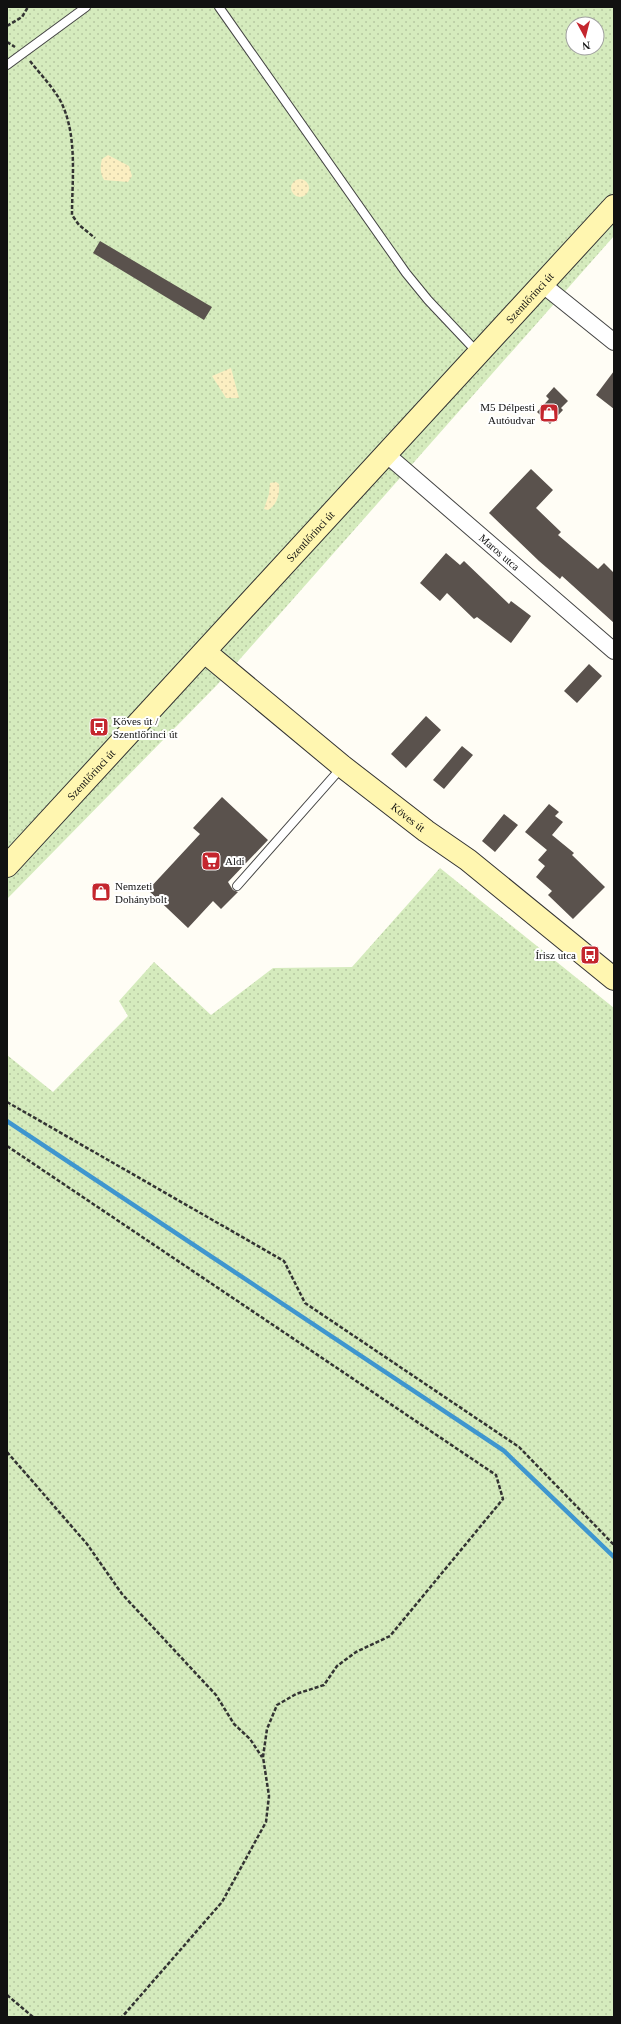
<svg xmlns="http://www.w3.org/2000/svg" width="621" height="2024" viewBox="0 0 621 2024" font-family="'Times New Roman',serif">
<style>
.grass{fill:url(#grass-dots);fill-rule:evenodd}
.sand{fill:url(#sand-dots)}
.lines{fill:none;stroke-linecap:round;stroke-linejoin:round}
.stream{stroke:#3f96cf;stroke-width:4.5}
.building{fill:#5a524d}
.lane-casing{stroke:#444;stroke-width:10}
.street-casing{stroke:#444;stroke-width:18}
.secondary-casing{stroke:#333;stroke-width:24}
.path{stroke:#333;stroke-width:2.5;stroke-dasharray:4 2;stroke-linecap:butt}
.lane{stroke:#fff;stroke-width:8}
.street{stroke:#fff;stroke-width:16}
.secondary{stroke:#fff6b0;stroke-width:22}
.labels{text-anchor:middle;stroke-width:4;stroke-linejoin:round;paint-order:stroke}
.street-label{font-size:11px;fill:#111;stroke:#fff}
.poi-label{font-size:11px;fill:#111;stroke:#fff;text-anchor:start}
</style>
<defs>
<pattern id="grass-dots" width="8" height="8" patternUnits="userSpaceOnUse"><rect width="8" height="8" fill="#d5ebbd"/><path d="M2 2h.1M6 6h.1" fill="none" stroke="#b6c8a1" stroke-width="1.8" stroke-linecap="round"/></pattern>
<pattern id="sand-dots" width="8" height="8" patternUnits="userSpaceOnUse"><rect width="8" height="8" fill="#fbeec1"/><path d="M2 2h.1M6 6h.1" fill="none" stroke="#d6cba5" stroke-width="1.8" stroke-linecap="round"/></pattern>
</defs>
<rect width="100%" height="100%" fill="#fffdf5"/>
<path class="grass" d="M7 7H614V236L217 685 7 899ZM573 24H597V48H573Z
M440 868 614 1008V2017H7V1055L53 1092 128 1016 119 1001 154 962 211 1015 273 968 352 967Z"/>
<path class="sand" d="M108 155 129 166 132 176 128 182 104 180C100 173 100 167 102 159Z
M291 188a9 9 0 1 1 18 0a9 9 0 1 1-18 0Z
M231 368 239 398H226L212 376Z
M276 482 279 484C280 494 277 505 268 510L264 509 269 494 270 483Z"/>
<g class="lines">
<path class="stream" d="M7 1121 503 1450 614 1557"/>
</g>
<path class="building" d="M100 241 212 307 204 320 93 253Z
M614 371V409L596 395Z
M554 387 568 401 561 408 563 410 550 424 537 412 549 399 546 396Z
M531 469 553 490 536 508 561 532 558 535 598 569 604 563 614 573V623L562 576 560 579 539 561 489 513Z
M446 553 460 565 464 561 509 604 511 601 531 616 511 643 477 617 474 619 447 593 440 601 420 583Z
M589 664 602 676 577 703 564 691Z
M426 716 441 730 406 768 391 754Z
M462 746 473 755 444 789 433 780Z
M222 797 268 840 228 882 233 890 238 892 221 909 213 901 188 928 148 890 200 834 193 828Z
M549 804 559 812 555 816 563 822 552 835 574 853 572 855 605 887 573 919 548 895 552 891 536 877 545 866 538 860 547 850 525 832Z
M504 814 518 825 495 852 482 841Z"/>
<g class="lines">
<g class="lane-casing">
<path id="lane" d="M219 7 406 273 428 300 478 353
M7 65 86 7
M237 886 342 767"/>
</g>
<g class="street-casing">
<g id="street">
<path d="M542 284 614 342"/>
<path id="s1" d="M386 454 614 651"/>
</g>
</g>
<g class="secondary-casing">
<g id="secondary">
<path id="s2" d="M205 652 342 766 426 831 468 860 614 979"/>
<path id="s3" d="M7 866 614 206"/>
</g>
</g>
<path class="path" d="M7 26 22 17 28 7
M7 42 15 47
M30 61C40 74 52 86 60 100 78 134 72 178 72 215L79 225 95 238
M7 1102 284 1261 305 1303 519 1447 614 1545
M7 1146 496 1475 503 1499 390 1636 356 1652 337 1666 324 1685 296 1694 277 1705 267 1729 263 1757 269 1796 266 1822 222 1902 122 2017
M7 1452 87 1544 122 1594 216 1695 234 1724 250 1739 262 1757
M7 1995 33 2017"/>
<use href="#lane" class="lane"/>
<use href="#street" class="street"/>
<use href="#secondary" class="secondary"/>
</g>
<defs>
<g id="shop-square" transform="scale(1)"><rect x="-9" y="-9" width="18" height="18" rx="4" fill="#c4262e" stroke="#fff"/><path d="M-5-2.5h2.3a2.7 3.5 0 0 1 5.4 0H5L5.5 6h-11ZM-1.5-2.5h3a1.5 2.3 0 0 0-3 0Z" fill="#fff"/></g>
<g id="bus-square" transform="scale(1)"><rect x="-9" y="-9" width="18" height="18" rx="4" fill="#c4262e" stroke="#fff"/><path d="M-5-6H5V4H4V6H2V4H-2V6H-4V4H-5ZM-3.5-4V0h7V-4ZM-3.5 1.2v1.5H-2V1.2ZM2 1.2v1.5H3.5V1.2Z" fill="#fff"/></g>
<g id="supermarket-square" transform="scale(1)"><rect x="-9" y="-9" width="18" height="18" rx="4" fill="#c4262e" stroke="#fff"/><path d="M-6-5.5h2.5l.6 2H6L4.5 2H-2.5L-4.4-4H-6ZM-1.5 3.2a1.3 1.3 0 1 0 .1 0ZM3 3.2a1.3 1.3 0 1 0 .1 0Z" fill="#fff"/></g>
</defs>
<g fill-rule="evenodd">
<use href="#shop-square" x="549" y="413"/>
<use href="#bus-square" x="99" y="727"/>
<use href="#supermarket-square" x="211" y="861"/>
<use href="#shop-square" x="101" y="892"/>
<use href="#bus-square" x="590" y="955"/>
</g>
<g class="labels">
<g class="street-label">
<text dy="4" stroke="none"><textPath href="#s3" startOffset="772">Szentlőrinci út</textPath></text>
<text dy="4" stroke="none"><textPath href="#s3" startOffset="448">Szentlőrinci út</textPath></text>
<text dy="4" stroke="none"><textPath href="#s1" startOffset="150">Maros utca</textPath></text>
<text dy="4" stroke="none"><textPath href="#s3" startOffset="124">Szentlőrinci út</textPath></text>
<text dy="4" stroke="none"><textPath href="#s2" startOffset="262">Köves út</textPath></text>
</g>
<g class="poi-label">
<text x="535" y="411" text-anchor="end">M5 Délpesti<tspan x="535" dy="13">Autóudvar</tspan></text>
<text x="113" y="725">Köves út /<tspan x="113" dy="13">Szentlőrinci út</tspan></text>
<text x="225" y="865">Aldi</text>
<text x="115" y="890">Nemzeti<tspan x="115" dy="13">Dohánybolt</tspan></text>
<text x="576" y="959" text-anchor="end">Írisz utca</text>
</g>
</g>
<rect width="621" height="2024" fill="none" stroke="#111111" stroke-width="16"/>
<g transform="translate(585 36) rotate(173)"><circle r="19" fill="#ffffff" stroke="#a0a0a0"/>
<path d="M0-3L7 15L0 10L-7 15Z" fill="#c4262e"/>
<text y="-6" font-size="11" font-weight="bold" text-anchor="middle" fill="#111111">N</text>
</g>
</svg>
